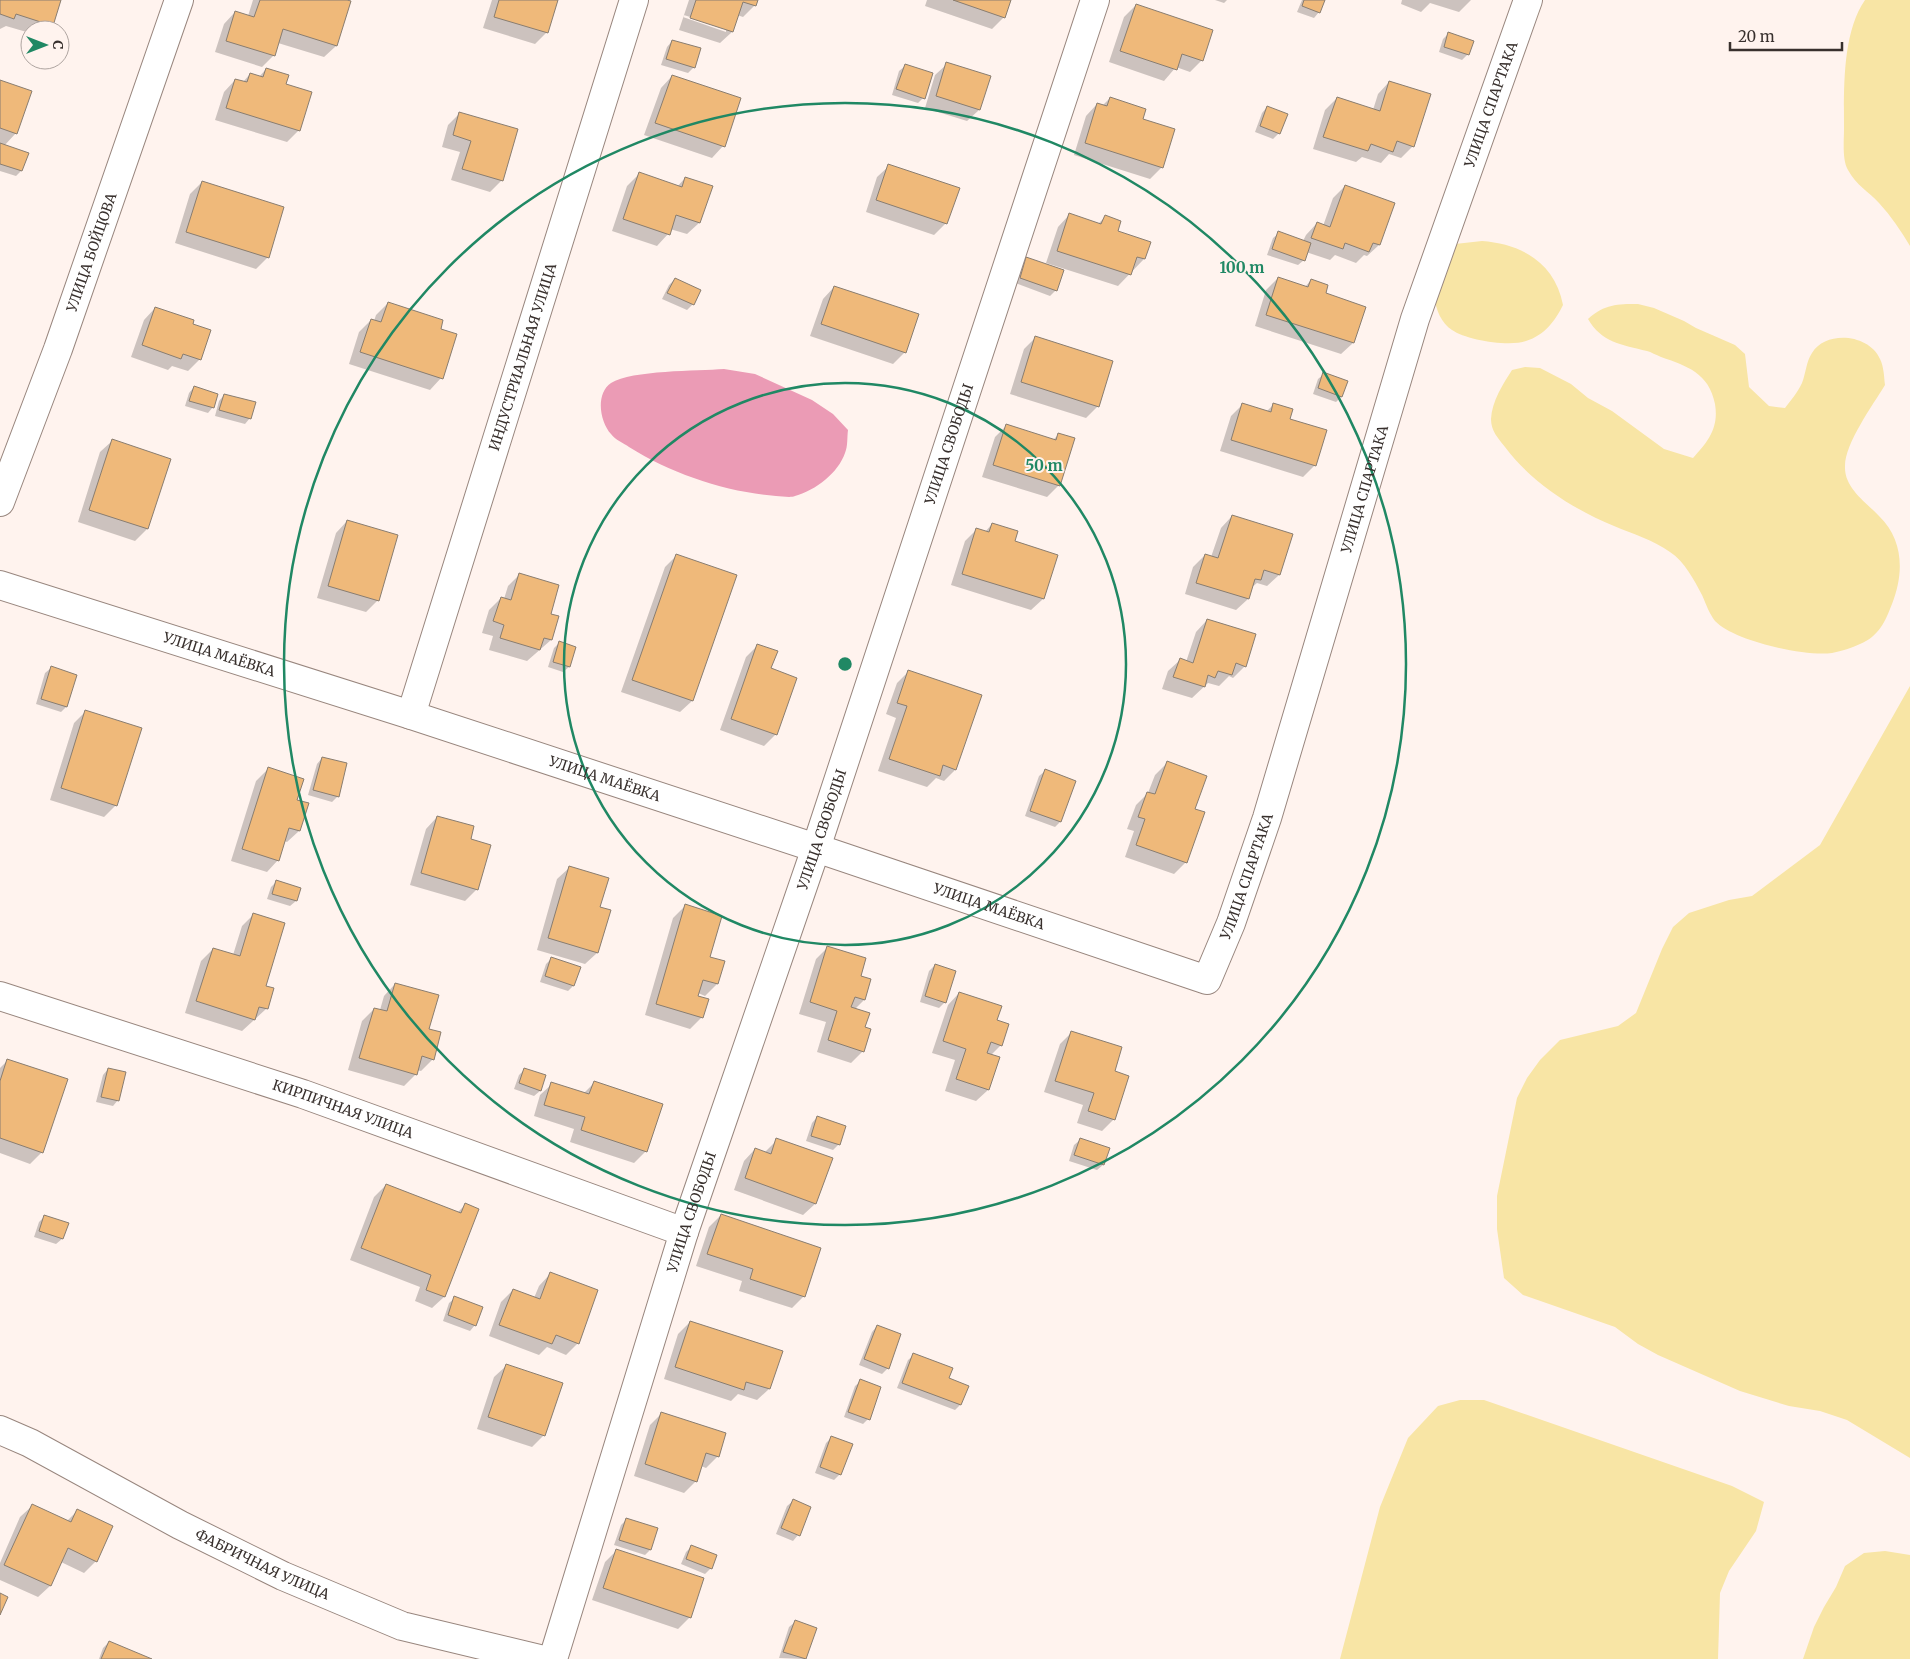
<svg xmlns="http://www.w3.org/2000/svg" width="1910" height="1659" viewBox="0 0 1910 1659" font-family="Merriweather,serif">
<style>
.green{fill:#f8e5a5}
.water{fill:#eb9bb5}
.shadow{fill:#0003;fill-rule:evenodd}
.building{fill:#efb97a;stroke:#897d70}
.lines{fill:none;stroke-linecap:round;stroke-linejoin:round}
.street-casing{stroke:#98867e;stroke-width:30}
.street{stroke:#fff;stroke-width:28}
.ring{fill:none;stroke:#208864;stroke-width:2.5}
.labels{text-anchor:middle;stroke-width:4;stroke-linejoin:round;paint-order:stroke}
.street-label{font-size:14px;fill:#38302d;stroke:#fff3ee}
.centre{fill:#208864;stroke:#fff3ee;stroke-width:2.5}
.ring-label{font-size:15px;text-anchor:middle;font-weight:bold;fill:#208864;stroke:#fff3ee;stroke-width:4;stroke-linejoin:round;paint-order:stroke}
</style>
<rect width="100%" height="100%" fill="#fff3ee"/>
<path class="green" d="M1865 0H1910V246C1901 231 1891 216 1879 203 1869 192 1856 185 1848 170 1842 160 1844 141 1844 129 1844 90 1842 33 1865 0Z
M1482 241C1522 244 1555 263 1563 305 1555 321 1545 335 1526 341 1509 347 1466 340 1452 330 1441 323 1434 307 1435 294 1436 284 1451 255 1455 244Z
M1638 304 1654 308 1684 321 1696 328 1735 345 1745 354 1749 387 1769 406 1785 408C1791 400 1798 392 1802 383 1806 373 1806 362 1812 353 1826 330 1869 334 1880 359 1884 367 1884 377 1885 385 1873 405 1845 443 1845 466 1844 488 1866 502 1879 516 1904 540 1904 574 1892 604 1885 622 1879 636 1860 644 1852 648 1842 651 1832 653 1805 657 1734 641 1715 621 1709 613 1706 604 1702 595 1694 580 1685 562 1670 552 1653 540 1633 534 1614 526 1573 509 1532 483 1505 447 1498 438 1491 431 1491 419 1492 401 1503 384 1512 370L1525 367 1540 368 1571 384 1588 398 1612 411 1664 449 1693 458C1708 442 1719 428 1715 404 1709 373 1687 366 1661 357 1656 355 1651 352 1647 351 1622 345 1601 342 1588 319 1605 304 1617 304 1638 304Z
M1910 686V1458L1847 1420 1820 1411 1789 1406 1740 1391 1658 1355 1638 1344 1615 1327 1523 1295 1504 1278 1497 1229V1196L1517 1098 1527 1078 1540 1060 1560 1040 1618 1026 1636 1013 1662 949 1673 927 1689 913 1729 900 1752 896 1820 845Z
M1460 1400H1484L1732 1486 1764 1502 1756 1531 1729 1571 1720 1593 1718 1659H1340L1380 1507 1408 1438 1438 1406Z
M1885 1551 1910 1555V1659H1803L1814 1627 1824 1607 1836 1587 1845 1566 1864 1553Z"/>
<path class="water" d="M724 369 755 374 812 400 833 414 848 430C847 437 848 446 845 453 838 473 816 490 795 496 790 498 782 496 776 496 726 492 672 474 629 447 624 443 615 440 611 434 600 422 595 394 611 383 632 370 697 371 724 369Z"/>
<path class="shadow" d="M0 0H60L52 25 47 30H30V33L6 26 0 29Z
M253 0H343L350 2 336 46 324 57 278 43 274 55 262 67 215 52 224 24 235 12 248 16Z
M492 0H557L547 32 535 44 483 28Z
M689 0H756L755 5 743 17 737 15 732 32 720 43 679 30ZM684 15 726 29V32L683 17Z
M927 0H1010L1004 17 992 29 925 6Z
M1215 0H1227L1224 3Z
M1302 0H1324L1319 12 1314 18 1297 12Z
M1402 0H1471L1459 12 1430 3 1421 12 1401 4Z
M1136 5 1202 60 1190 72 1176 67 1164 81 1109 62 1124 17Z
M1449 33 1468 54 1462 60 1439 52 1443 39Z
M672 41 694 67 688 73 661 65 667 47Z
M947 64 989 77 979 110 967 121 925 108 935 75Z
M905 66 923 98 918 103 892 95 899 71Z
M266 69 284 85 299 130 287 142 215 120 224 92 235 80 243 82 250 74 259 77Z
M672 76 723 146 712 158 644 135 661 88Z
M0 82 16 133 4 146 21 171 16 176 0 171Z
M1389 82 1413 146 1401 158 1389 154 1381 163 1362 157 1356 162 1313 149 1325 110 1337 98 1373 110 1378 94Z
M1110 98 1162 167 1150 179 1074 155 1086 116 1097 104 1102 106Z
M1267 107 1279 133 1273 139 1255 132 1262 113Z
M460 113 502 180 490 192 451 180 460 152 442 147 448 125Z
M889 166 946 223 934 235 866 212 877 177Z
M639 174 677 187 685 178 699 223 687 234 670 229 668 234 657 246 612 231 627 186Z
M202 182 268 257 256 269 175 243 190 194Z
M1345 186 1393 204 1379 245 1367 256 1364 255 1356 263 1335 255 1330 260 1306 252 1304 260 1298 265 1267 255 1273 238 1279 233 1303 241 1306 235 1317 223 1323 226 1333 198Z
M1069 215 1098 224 1105 217 1117 232 1144 259 1118 286 1046 263 1058 227Z
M1027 259 1056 290 1050 296 1015 283 1021 264Z
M1278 278 1305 287 1311 280 1324 294 1353 343 1341 354 1255 326 1266 290Z
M675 279 693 304 687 310 662 299 669 285Z
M834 287 905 352 893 364 810 336 823 299Z
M388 303 439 330 441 378 430 390 349 364 359 332 371 320 374 321 376 315Z
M155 308 200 359 188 371 172 366 168 370 131 357 144 320Z
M1036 337 1098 406 1086 418 1010 394 1024 349Z
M1324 374 1341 397 1336 402 1313 394 1318 379Z
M194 387 213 407 208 413 185 406 189 393Z
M224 395 250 418 245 424 215 416 219 401Z
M1274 404 1288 419 1315 465 1303 477 1220 451 1231 416 1242 405 1266 412Z
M1007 425 1053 440 1059 434V485L1047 497 982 477 995 437Z
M112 441 170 460 147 529 135 541 78 522 100 452Z
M1232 516 1279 575 1267 586 1257 583 1251 588 1248 599 1236 610 1185 594 1193 567 1205 555 1211 557 1221 528Z
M347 521 378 600 366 612 317 598 336 533Z
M992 524 1013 542 1043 599 1031 610 951 585 965 541 977 529 985 532Z
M677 555 735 576 692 701 680 712 621 692 665 567Z
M520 574 549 614 551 640 527 661 489 650 493 636 482 633 489 610 501 598 504 599 508 586Z
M1207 620 1245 666 1233 678 1229 676 1219 686 1208 683 1192 698 1162 689 1168 671 1180 660 1186 662 1196 632Z
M559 643 575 648 569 667 563 672 548 667 554 648Z
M757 646 770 669 776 734 764 746 720 730 746 657Z
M51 668 76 676 66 707 61 712 36 704 45 673Z
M909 671 955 770 944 781 936 778 927 787 878 771 896 718 886 714 897 683Z
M85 712 116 805 104 817 50 800 74 723Z
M322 758 338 796 332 802 308 795 317 764Z
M1167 763 1194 809 1204 813 1185 863 1174 874 1125 857 1134 831 1127 829 1136 805 1148 793 1155 775Z
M268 769 295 801 299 831 287 842 284 841 278 860 267 872 231 861 256 781Z
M1045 771 1060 822 1055 827 1025 816 1039 776Z
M437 817 469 840 477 889 465 901 410 885 426 829Z
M569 868 599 908 597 953 585 964 537 950 557 879Z
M277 881 300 888 296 901 290 906 267 899 271 887Z
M685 906 709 958 723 962 717 984 705 996 698 993 697 997 702 1017 690 1029 645 1015 673 918Z
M254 914 266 1009 242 1031 185 1013 201 961 213 949 233 955 242 926Z
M827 948 859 977 870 980 864 1000 855 1009 864 1028 863 1051 851 1063 817 1052 826 1022 799 1014 816 959Z
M552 958 573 986 568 991 540 982 546 964Z
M935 965 945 1002 939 1008 920 1002 929 971Z
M395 984 428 1029 433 1059 421 1071 417 1070 416 1074 404 1086 348 1070 362 1021 374 1009 380 1010 384 996Z
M959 993 996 1021 1001 1045 991 1055 988 1090 976 1101 945 1091 955 1060 932 1053 948 1005Z
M1072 1032 1113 1072 1114 1119 1102 1131 1077 1123 1083 1105 1044 1092 1060 1044Z
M8 1060 42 1152 30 1164 0 1153V1068Z
M108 1069 118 1100 113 1106 96 1102 103 1075Z
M525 1069 545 1076 540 1091 534 1096 514 1089 519 1075Z
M594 1083 646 1151 634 1163 570 1142 574 1129 534 1116 540 1095 552 1084 583 1094Z
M817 1117 844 1126 838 1145 833 1150 806 1141 812 1123Z
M777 1140 815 1204 803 1215 734 1190 744 1161 755 1149 764 1153Z
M1080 1140 1103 1165 1097 1170 1069 1161 1074 1145Z
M386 1185 457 1213 465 1205 478 1210 444 1297 432 1308 415 1301 420 1287 350 1260 374 1197Z
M721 1215 820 1248 803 1297 792 1308 739 1291 742 1281 696 1266 709 1227Z
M45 1216 67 1224 62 1239 56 1244 34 1237 39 1222Z
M550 1274 578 1343 566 1355 547 1347 539 1355 489 1336 501 1302 513 1290 534 1298 539 1286Z
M455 1298 475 1325 470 1331 443 1321 449 1303Z
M690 1322 769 1389 757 1400 738 1394 731 1401 664 1379 678 1334Z
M877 1326 888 1368 882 1374 859 1365 872 1332Z
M914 1355 947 1379 960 1405 955 1410 897 1388 908 1360Z
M506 1366 544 1435 532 1447 477 1429 494 1377Z
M861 1381 868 1419 863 1424 844 1417 855 1386Z
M662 1413 718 1456 706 1468 701 1466 696 1481 684 1493 634 1476 650 1425Z
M832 1437 840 1474 834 1480 815 1473 826 1443Z
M793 1501 798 1535 793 1541 776 1534 787 1506Z
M32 1506 67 1521 77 1511 96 1561 84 1573 61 1562 50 1586 38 1597 0 1580V1563L20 1517Z
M627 1519 650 1550 645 1555 614 1545 621 1525Z
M691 1547 711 1568 705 1574 681 1564 686 1552Z
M617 1550 690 1617 678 1629 592 1600 605 1562Z
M795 1622 815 1629 805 1659 779 1658 789 1627Z
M109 1642 148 1659H99L103 1648Z"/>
<path class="building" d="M0 0H61L53 26 16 14 14 19 0 14Z
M260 0H347L351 1 337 46 283 29 275 56 226 41 235 11 254 17Z
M499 0H558L548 33 494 17Z
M696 0H758L756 6 743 2 733 32 690 18Z
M953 0H1011L1005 18Z
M1304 0H1325L1320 13 1302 6Z
M1136 4 1213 30 1203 61 1182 54 1177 70 1120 51Z
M1448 32 1474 41 1469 55 1444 47Z
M672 40 701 48 695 68 666 59Z
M946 62 991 76 980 110 936 96Z
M905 64 933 73 925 99 896 89Z
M266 68 289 75 286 84 312 92 300 131 226 108 235 79 247 82 250 73 263 77Z
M672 75 741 98 725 147 655 123Z
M0 80 32 91 17 134 0 128Z
M1389 81 1431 94 1414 147 1397 141 1393 152 1371 144 1368 151 1323 137 1337 97 1380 111Z
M1110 97 1146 109 1143 119 1175 129 1163 168 1085 143 1097 103 1107 106Z
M1267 106 1288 114 1280 134 1260 126Z
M459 112 518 129 503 181 462 169 471 141 453 135Z
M0 143 29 153 22 171 0 164Z
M888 164 960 188 947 224 876 200Z
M639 172 682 187 685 177 713 186 700 223 676 215 670 235 623 219Z
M202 181 284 207 269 258 186 232Z
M1345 185 1395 203 1380 245 1373 243 1369 252 1345 243 1343 249 1311 238 1317 222 1330 227Z
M1069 213 1101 224 1105 215 1121 221 1118 231 1151 242 1145 259 1137 257 1131 275 1057 251Z
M1278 231 1311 243 1305 261 1272 249Z
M1026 257 1064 270 1057 291 1020 278Z
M1278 277 1308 287 1311 279 1328 285 1326 293 1366 307 1354 343 1266 315Z
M675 278 701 290 694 305 667 293Z
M834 286 919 314 906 353 821 324Z
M388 302 443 320 441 329 457 334 443 379 360 352 371 319 381 322Z
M155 307 194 320 193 324 211 330 201 360 183 354 181 359 142 345Z
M1035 336 1113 361 1099 407 1021 382Z
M1323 372 1348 381 1342 397 1318 388Z
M194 386 218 394 214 408 189 401Z
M224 394 256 402 251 419 219 410Z
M1242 403 1271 412 1273 403 1293 409 1290 419 1327 430 1316 466 1231 440Z
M1006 424 1056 440 1058 433 1075 438 1060 486 993 465Z
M112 439 171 459 148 529 89 510Z
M1232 515 1293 534 1280 575 1264 570 1261 580 1255 579 1249 599 1196 583 1205 554 1218 558Z
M347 520 398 535 379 601 328 586Z
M992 523 1018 531 1015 541 1058 555 1044 599 962 574 976 528 989 532Z
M676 554 737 575 693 701 632 680Z
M519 573 559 585 551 614 559 616 552 640 544 638 540 650 500 638 504 625 493 621 501 597 511 600Z
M1207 619 1256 634 1246 667 1236 663 1232 675 1218 671 1215 678 1208 675 1205 687 1173 677 1180 658 1193 663Z
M559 641 576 647 570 667 553 662Z
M757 644 778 651 771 668 797 678 777 735 731 719Z
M51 666 77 675 67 707 41 699Z
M908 670 982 695 956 770 943 765 940 776 889 759 907 706 897 703Z
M85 710 142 728 117 806 61 788Z
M322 757 347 763 339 797 313 790Z
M1167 761 1207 776 1195 809 1205 812 1187 863 1136 845 1145 819 1138 817 1147 792 1155 794Z
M268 767 304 779 297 800 309 803 300 831 289 828 279 861 242 849Z
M1045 769 1076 781 1061 822 1030 811Z
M437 816 474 826 471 839 491 845 478 890 421 873Z
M569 866 609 878 600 907 611 910 598 953 548 938Z
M276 880 301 888 297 901 272 894Z
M685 904 722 916 710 957 725 961 718 984 703 980 698 996 709 999 703 1018 656 1004Z
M253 913 285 923 266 986 274 988 268 1009 259 1007 255 1020 196 1001 213 948 240 956Z
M827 946 866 958 861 976 871 979 865 1000 855 997 851 1007 870 1013 865 1027 871 1029 864 1052 828 1040 837 1011 810 1002Z
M551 957 581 967 574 986 545 976Z
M935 964 956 971 946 1003 925 996Z
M395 983 439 995 429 1029 441 1032 434 1060 422 1056 417 1075 359 1058 374 1008 387 1011Z
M959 992 1002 1006 997 1020 1009 1024 1002 1046 991 1042 987 1053 1000 1057 989 1090 956 1079 966 1049 943 1041Z
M1071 1031 1122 1047 1115 1071 1129 1076 1115 1120 1088 1111 1094 1093 1055 1081Z
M7 1059 68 1079 43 1153 0 1138V1081Z
M108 1068 126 1072 119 1101 101 1097Z
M524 1068 546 1075 541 1091 519 1083Z
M594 1081 663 1104 647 1152 581 1130 585 1117 544 1105 551 1082 589 1094Z
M817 1116 846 1126 840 1145 811 1136Z
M776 1138 833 1158 816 1204 745 1178 755 1148 771 1154Z
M1080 1138 1110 1148 1104 1165 1074 1155Z
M386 1184 461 1213 465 1203 479 1209 445 1297 426 1290 431 1275 361 1248Z
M721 1214 821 1248 805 1297 750 1279 753 1269 707 1254Z
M44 1215 69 1223 63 1239 39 1231Z
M550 1272 598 1290 579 1344 556 1335 552 1344 499 1325 513 1289 540 1299Z
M454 1296 483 1307 476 1326 448 1315Z
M690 1321 783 1351 770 1389 746 1382 744 1390 675 1367Z
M877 1325 901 1334 889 1369 864 1359Z
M913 1353 953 1368 949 1378 969 1386 961 1405 902 1383Z
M506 1364 563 1383 545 1436 488 1417Z
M860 1379 881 1387 870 1420 848 1412Z
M661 1412 726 1433 719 1457 706 1453 697 1482 645 1464Z
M831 1436 853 1444 841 1475 820 1467Z
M793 1499 811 1507 800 1536 781 1528Z
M32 1504 71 1522 77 1509 113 1526 97 1562 68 1548 51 1586 4 1565Z
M626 1518 658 1528 651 1550 619 1540Z
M691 1545 717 1555 712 1569 686 1559Z
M616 1549 704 1578 691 1618 603 1588Z
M0 1593 8 1597 0 1615Z
M795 1620 817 1628 806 1659 783 1652Z
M109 1641 152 1659H101Z"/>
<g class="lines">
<g class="street-casing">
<g id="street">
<path id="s1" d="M0 502 58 349 179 0"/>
<path id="s2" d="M0 585 411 715 816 848 1207 980 1231 923 1267 818 1415 319 1528 0"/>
<path id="s3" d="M411 715 634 0"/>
<path id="s4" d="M0 996 303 1094 684 1232"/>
<path id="s5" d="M0 1430 30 1443 180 1525 283 1576 402 1626 540 1659"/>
<path id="s6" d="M553 1659 684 1232 816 848 1095 0"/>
</g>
</g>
<use href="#street" class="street"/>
</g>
<g class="ring">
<circle cx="845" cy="664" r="281"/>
<circle cx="845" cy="664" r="561"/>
</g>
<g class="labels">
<g class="street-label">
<text dy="5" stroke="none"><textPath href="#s2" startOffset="2191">УЛИЦА СПАРТАКА</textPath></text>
<text dy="5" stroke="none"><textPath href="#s1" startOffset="266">УЛИЦА БОЙЦОВА</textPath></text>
<text dy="5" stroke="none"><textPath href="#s3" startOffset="375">ИНДУСТРИАЛЬНАЯ УЛИЦА</textPath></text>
<text dy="5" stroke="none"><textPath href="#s6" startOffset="1278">УЛИЦА СВОБОДЫ</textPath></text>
<text dy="5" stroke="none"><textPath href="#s2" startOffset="1786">УЛИЦА СПАРТАКА</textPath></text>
<text dy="5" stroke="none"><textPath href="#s2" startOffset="230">УЛИЦА МАЁВКА</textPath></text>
<text dy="5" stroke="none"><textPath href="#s2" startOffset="635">УЛИЦА МАЁВКА</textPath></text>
<text dy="5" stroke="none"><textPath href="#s6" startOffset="872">УЛИЦА СВОБОДЫ</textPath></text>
<text dy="5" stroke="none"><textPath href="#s2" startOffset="1381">УЛИЦА СПАРТАКА</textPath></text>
<text dy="5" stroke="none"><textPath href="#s2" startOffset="1040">УЛИЦА МАЁВКА</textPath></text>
<text dy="5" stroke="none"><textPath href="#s4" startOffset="361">КИРПИЧНАЯ УЛИЦА</textPath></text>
<text dy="5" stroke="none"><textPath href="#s6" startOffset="468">УЛИЦА СВОБОДЫ</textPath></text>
<text dy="5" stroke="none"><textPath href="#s5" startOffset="295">ФАБРИЧНАЯ УЛИЦА</textPath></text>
</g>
</g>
<circle cx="845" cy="664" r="8" class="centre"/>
<g class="ring-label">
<text x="1242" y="273">100 m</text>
<text x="1044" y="471">50 m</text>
</g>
<g transform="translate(45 45) rotate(90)"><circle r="24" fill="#fff3ee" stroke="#afa5a1"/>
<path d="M0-4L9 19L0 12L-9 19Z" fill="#208864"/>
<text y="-8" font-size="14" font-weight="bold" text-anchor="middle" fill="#38302d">С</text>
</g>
<path d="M1730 42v8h112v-8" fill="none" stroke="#38302d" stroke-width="2.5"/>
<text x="1738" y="42" font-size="15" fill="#38302d" stroke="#fff3ee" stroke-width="4" paint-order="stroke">20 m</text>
</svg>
